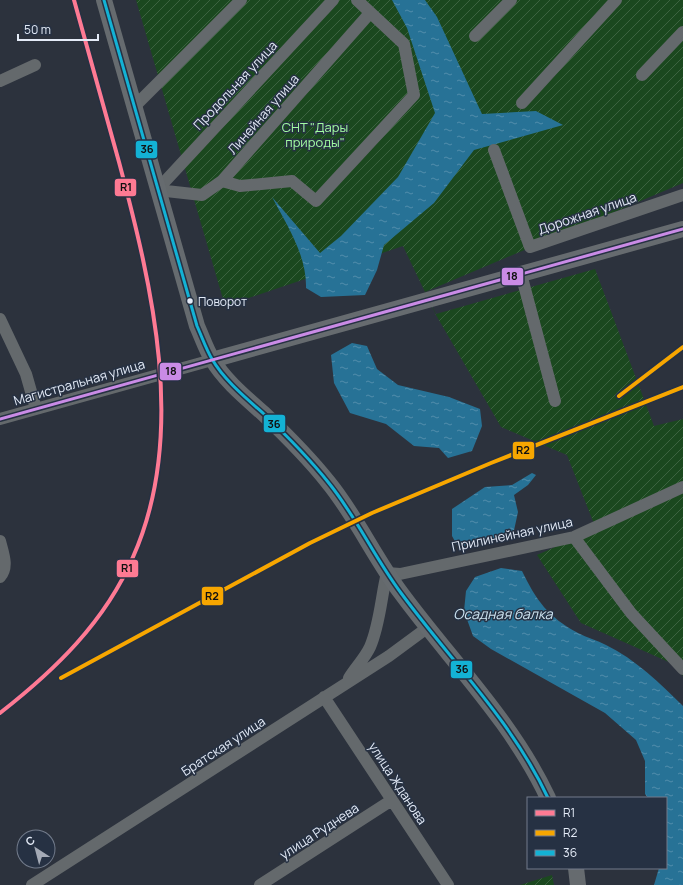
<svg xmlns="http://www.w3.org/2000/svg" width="683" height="885" viewBox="0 0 683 885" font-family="Manrope,sans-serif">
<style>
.garden{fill:url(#garden-furrows)}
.water{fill:url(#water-ripples)}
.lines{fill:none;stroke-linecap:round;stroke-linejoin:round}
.street{stroke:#64696c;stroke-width:12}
.secondary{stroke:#666b6f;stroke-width:16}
.bus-1-casing{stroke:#263143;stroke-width:6}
.bus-2-casing{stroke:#263143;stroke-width:6}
.bus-1{stroke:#13b2d5;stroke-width:3}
.bus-2{stroke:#ca8be6;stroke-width:3}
.rail-1-casing{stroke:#263143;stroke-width:7}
.rail-2-casing{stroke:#263143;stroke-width:7}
.rail-1{stroke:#fe7a93;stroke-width:4}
.rail-2{stroke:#f7a600;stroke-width:4}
.bus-dot{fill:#e4ebf7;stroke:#263143;stroke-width:1.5}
.labels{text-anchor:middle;stroke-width:3;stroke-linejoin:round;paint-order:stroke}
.bus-label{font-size:12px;fill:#e4ebf7;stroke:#263143;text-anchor:start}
.street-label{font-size:13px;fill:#e4ebf7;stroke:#263143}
.park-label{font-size:13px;fill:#a2fda1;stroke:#263143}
.water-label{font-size:14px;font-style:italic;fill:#cde4f1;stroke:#263143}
.line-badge{stroke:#263143;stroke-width:1.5}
.pale-badge-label{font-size:11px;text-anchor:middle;font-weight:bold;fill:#111}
</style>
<defs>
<pattern id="garden-furrows" width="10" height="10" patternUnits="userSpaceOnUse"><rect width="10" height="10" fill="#1b481f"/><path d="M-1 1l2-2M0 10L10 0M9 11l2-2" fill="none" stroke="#3c6340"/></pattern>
<pattern id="water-ripples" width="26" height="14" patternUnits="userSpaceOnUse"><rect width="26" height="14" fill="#277296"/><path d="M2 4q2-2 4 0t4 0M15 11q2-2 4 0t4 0" fill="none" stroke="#518dab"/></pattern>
</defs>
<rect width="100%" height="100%" fill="#2c323d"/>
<path class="garden" d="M136 0H683V183L425 292 436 314 595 269 654 426 683 419V676L671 663 581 623 537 555 596 529 567 455 501 427 436 315 403 246 225 306Z
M552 875 554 885H520Z"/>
<path class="water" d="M392 0H425L437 17 482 114 536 111 563 125 474 150 434 203 384 245 377 270 365 295 321 297 306 288C307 256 287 225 272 197L320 253 341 236 398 177 435 113 407 28Z
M352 343 367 346 377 369 398 385 449 397 480 409 482 426 472 451 448 458 439 448 414 446 386 424 350 413 334 383 331 355Z
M532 473 536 475 528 485 514 495 518 512 513 535 506 539H487L463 546 457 545 452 536V509L485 487 512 485Z
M501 568 522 571C536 600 548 617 578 633 587 638 597 640 606 645 635 659 661 684 683 706V885H654L659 868H666V798H648L645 794V761L636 740 605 713 491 649 473 636 464 611 466 591 475 577Z"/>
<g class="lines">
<path class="street" d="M475 36 511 0
M642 75 683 32
M0 81 35 65
M522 103 616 0
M134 107 241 0
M494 150 530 247 683 195
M222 181 240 186 292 181 316 201 414 95 404 44 357 0
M157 190 202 195 222 181 370 13
M157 190 333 0
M521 274 555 401
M0 319 26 374 36 409
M0 419 212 360
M574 537 631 613 683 669
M0 541C3 553 9 567 0 577
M349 678C355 668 365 658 370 647 380 624 381 597 387 573L400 574 574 537 683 487
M324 697 448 885
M32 885 389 656 427 628
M260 885 392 800"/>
<path class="secondary" d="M104 0 197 326C202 337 206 349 212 359 224 380 246 398 264 414 286 435 309 458 328 482 356 516 374 557 401 593 451 661 512 721 548 798
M212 360 683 229
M576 868 578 885"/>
<g class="bus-1-casing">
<path id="bus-1" d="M104 0 197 326C202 337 206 349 212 359 224 380 246 398 264 414 286 435 309 458 328 482 356 516 374 557 401 593 451 661 512 721 548 798"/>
</g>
<g class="bus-2-casing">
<path id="bus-2" d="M0 419 683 229"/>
</g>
<use href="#bus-1" class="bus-1"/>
<use href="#bus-2" class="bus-2"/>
<g class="rail-1-casing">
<path id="rail-1" d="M0 713C55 670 105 622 133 557 188 434 152 286 119 162 104 108 89 54 74 0"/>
</g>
<g class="rail-2-casing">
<path id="rail-2" d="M619 396 683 347
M61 678 310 543 372 513 491 463 683 387"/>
</g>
<use href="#rail-1" class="rail-1"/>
<use href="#rail-2" class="rail-2"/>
</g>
<circle class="bus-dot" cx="190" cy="301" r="3.5"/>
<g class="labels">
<g class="bus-label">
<text x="198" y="306">Поворот</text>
</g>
<g class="street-label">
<text transform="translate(235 85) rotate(-47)" y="5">Продольная улица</text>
<text transform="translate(263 114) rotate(-49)" y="5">Линейная улица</text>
<text transform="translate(587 213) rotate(-19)" y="5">Дорожная улица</text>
<text transform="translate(79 382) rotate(-16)" y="5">Магистральная улица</text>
<text transform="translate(512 534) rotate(-12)" y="5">Прилинейная улица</text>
<text transform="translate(223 746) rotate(-33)" y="5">Братская улица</text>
<text transform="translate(398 783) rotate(57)" y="5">улица Жданова</text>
<text transform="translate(319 831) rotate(-33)" y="5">улица Руднева</text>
</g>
<g class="park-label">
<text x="315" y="132">СНТ "Дары<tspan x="315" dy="15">природы"</tspan></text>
</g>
<g class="water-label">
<text x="503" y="619">Осадная балка</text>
</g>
</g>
<g class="line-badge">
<rect x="135" y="140" width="23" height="19" rx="4" fill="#13b2d5"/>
<rect x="114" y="178" width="23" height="19" rx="4" fill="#fe7a93"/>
<rect x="501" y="267" width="23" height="19" rx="4" fill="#ca8be6"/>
<rect x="159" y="362" width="23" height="19" rx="4" fill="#ca8be6"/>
<rect x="263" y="414" width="23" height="19" rx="4" fill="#13b2d5"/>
<rect x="512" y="441" width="23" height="19" rx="4" fill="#f7a600"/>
<rect x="116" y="559" width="23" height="19" rx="4" fill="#fe7a93"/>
<rect x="201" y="586" width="23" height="20" rx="4" fill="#f7a600"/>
<rect x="450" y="660" width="23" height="19" rx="4" fill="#13b2d5"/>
</g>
<g class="pale-badge-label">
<text x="147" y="153">36</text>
<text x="126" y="191">R1</text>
<text x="512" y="280">18</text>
<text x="171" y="375">18</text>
<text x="274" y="428">36</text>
<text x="523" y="454">R2</text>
<text x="127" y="572">R1</text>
<text x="212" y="600">R2</text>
<text x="462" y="673">36</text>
</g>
<rect x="527" y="797" width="140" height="72" fill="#263143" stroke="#727b8b"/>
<rect x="535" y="810" width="20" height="6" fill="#fe7a93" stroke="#727b8b"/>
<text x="563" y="817" font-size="12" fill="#e4ebf7">R1</text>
<rect x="535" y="830" width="20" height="6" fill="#f7a600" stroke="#727b8b"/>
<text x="563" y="837" font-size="12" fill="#e4ebf7">R2</text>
<rect x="535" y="850" width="20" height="6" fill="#13b2d5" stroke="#727b8b"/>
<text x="563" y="857" font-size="12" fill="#e4ebf7">36</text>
<g transform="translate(36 849) rotate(324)"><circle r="19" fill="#263143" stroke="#727b8b"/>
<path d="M0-3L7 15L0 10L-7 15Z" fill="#a4aab6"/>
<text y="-6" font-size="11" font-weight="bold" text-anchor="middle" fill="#e4ebf7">С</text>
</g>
<path d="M18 34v6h80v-6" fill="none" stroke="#e4ebf7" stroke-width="2"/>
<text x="24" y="34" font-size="12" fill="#e4ebf7" stroke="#263143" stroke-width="3" paint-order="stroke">50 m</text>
</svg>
